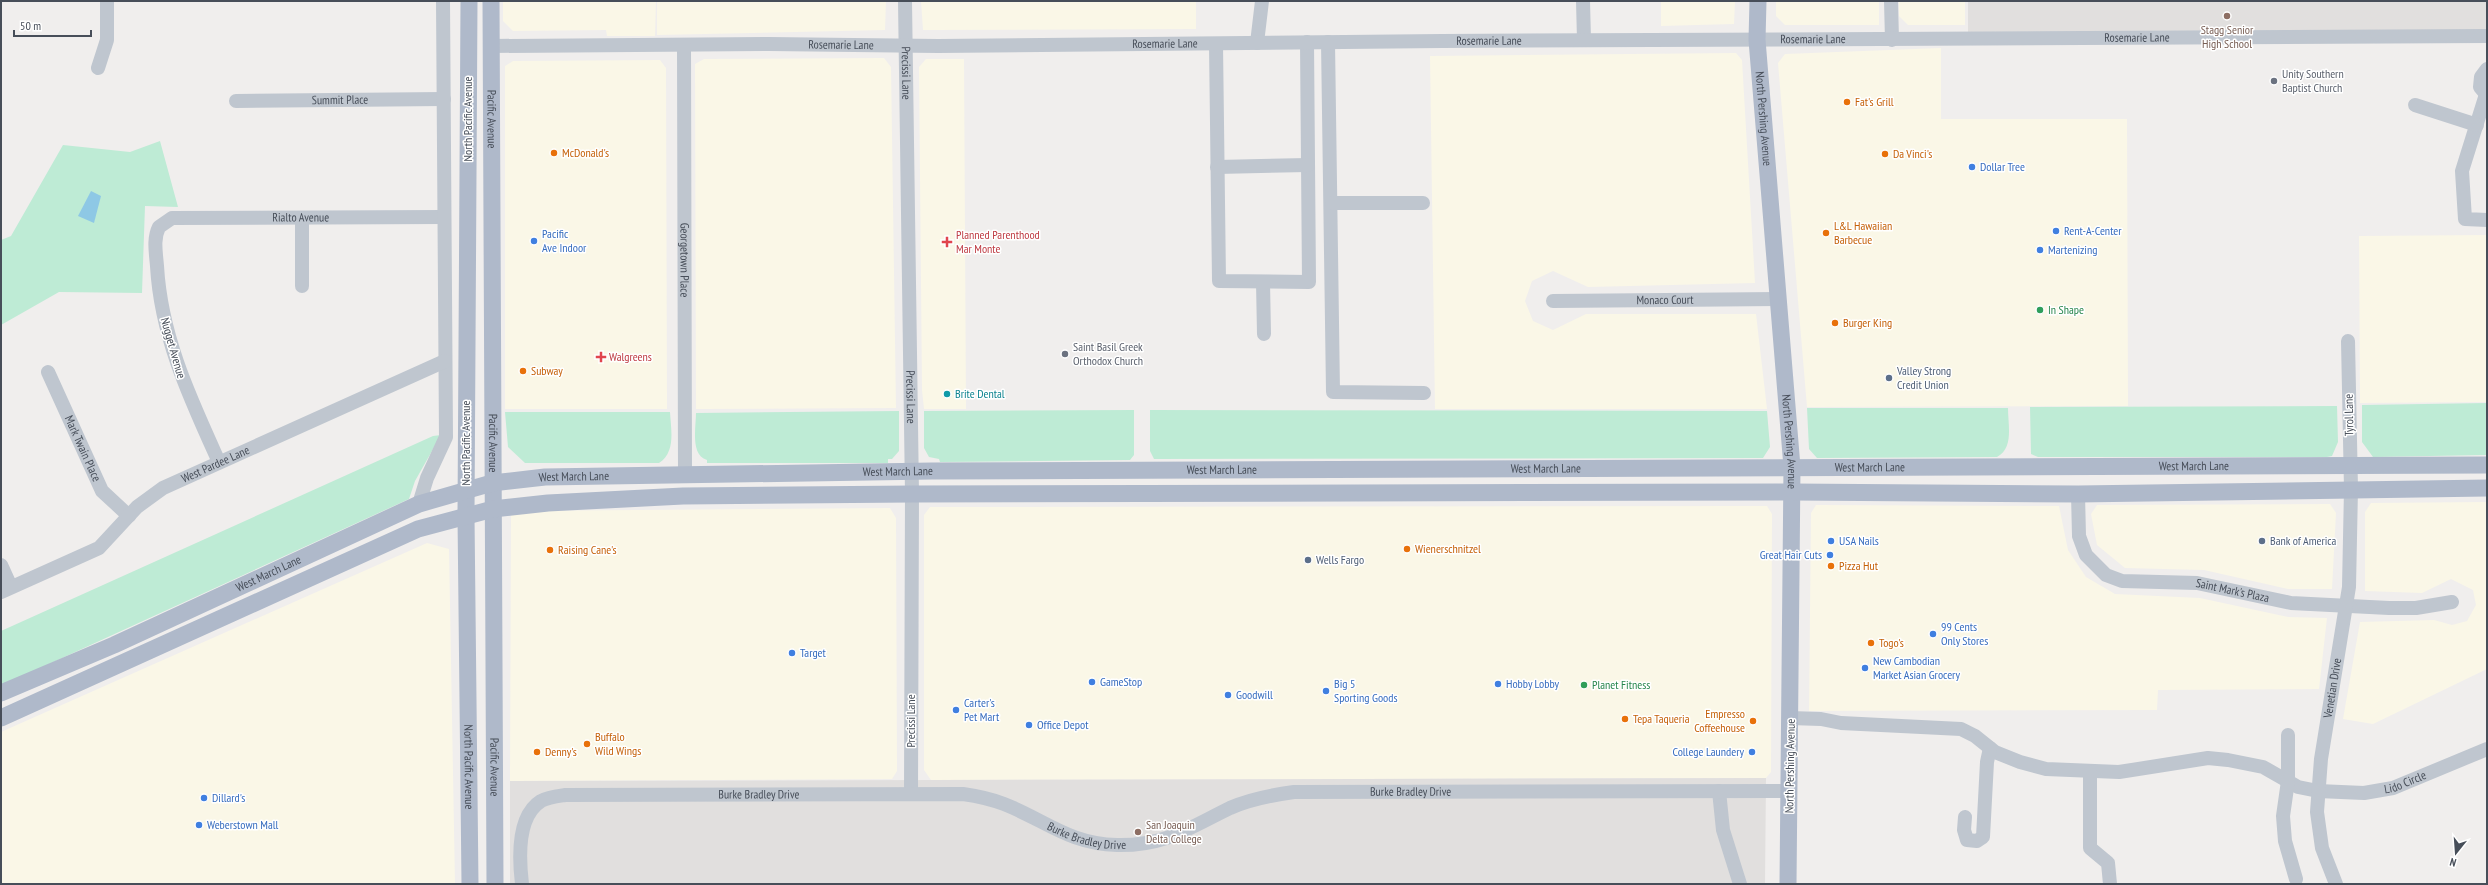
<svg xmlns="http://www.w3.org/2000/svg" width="2488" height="885" viewBox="0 0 2488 885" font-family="'PT Sans Narrow',sans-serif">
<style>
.commercial{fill:#faf7e7}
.education{fill:#e1dfde}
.green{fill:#beebd5}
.water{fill:#8ec8e5}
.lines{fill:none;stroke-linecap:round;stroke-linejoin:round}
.minor{stroke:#bfc6cf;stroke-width:14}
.major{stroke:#afb9ca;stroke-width:17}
.education-dot{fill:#8d6e63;stroke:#fff;stroke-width:1.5}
.worship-dot{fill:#6b7280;stroke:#fff;stroke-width:1.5}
.food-dot{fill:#e8710a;stroke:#fff;stroke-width:1.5}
.shop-dot{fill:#3f7fe0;stroke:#fff;stroke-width:1.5}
.health-dot{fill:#e0444e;stroke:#fff;stroke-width:1.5}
.leisure-dot{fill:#2e9e5b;stroke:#fff;stroke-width:1.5}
.service-dot{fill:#5c6f8a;stroke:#fff;stroke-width:1.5}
.culture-dot{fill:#0f9aa8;stroke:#fff;stroke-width:1.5}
.labels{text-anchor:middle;stroke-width:3;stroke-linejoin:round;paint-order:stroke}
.education-label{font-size:12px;fill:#785e54;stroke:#fff}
.street-label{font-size:12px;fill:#474e59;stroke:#fff}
.worship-label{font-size:12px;fill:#5b616d;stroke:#fff;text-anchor:start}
.food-label{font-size:12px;fill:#c56008;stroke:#fff;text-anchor:start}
.shop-label{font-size:12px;fill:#366cbe;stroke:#fff;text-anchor:start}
.health-label{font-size:12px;fill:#be3a42;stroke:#fff;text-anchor:start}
.leisure-label{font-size:12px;fill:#27864d;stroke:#fff;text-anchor:start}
.service-label{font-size:12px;fill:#4e5e75;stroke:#fff;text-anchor:start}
.culture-label{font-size:12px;fill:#0d838f;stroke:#fff;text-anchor:start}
</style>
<rect width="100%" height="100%" fill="#f0eeed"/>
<path class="commercial" d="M503 1H656L655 36H607L606 30 513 31 503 21Z
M657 1H886L885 30 657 35Z
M921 1H1196V29L923 30Z
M1661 1H1735L1734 24 1661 26Z
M1776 1H1879V25H1785L1776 16Z
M1899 1H1965V25H1908L1899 16Z
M1941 48V119H2127L2128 406 1807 407 1778 63 1785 54Z
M1736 53 1742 60 1755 283 1588 287 1553 271 1532 281 1525 301 1533 321 1553 330 1586 314H1756L1767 409H1435L1430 56Z
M884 58 891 67 896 408 696 409 695 64 704 59Z
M926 59H964L966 409H924L922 390 919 67Z
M660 60 666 68 667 409H505V66L513 61Z
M2487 235V402L2360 403 2359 236Z
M2487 502V669L2373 724 2343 719 2360 622 2434 620 2452 625 2467 621 2476 605 2473 590 2451 579 2422 593 2365 591V512L2371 503Z
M2330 504 2336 513 2332 589H2288L2204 570 2125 568 2097 545 2091 514 2097 505Z
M1816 505 2059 506 2068 550 2086 577 2115 594 2200 598 2288 617 2327 618 2319 689 2158 690 2157 710 1809 711 1811 513Z
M1767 506 1772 514 1771 772 1766 778 931 780 924 770V515L930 507Z
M890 508 896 518 897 771 892 779 510 781 511 511Z
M427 543 449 549 455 884H1V732Z"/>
<path class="education" d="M1968 1H2487V30L1968 32Z
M1766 778 1765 884H510V781Z"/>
<path class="green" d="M160 141 178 207 145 206 142 293 59 292 1 325V240L11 236 63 145 130 152Z
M2487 403V455L2373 457 2362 442V405Z
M2337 406 2338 442 2332 456 2327 457H2038L2031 454 2030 407Z
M1807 408H2008C2008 425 2014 448 1997 457L1817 458 1809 449Z
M1134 410V455L1130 460 940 462 939 459 929 457 924 448V411Z
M1150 410 1767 411 1770 447 1763 458 1154 459 1150 451Z
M899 411V451L892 459H888V463H707V460C690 455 696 427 696 413Z
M505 412H670C671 430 676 452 659 463H525L508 447Z
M441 435 415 481 409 499 1 686V631L433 436Z"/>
<path class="water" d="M91 191 101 196 94 223 78 216Z"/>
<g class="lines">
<g class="minor">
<path id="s1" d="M905 1 912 494 911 794"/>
<path d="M1583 1 1584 40"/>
<path d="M1891 1 1892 40"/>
<path d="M1328 42 1333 392 1424 393"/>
<path d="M1257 43 1262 1"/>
<path d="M1216 44 1219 281 1309 282 1307 42"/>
<path id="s2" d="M492 46 769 44 938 46 1442 41 2487 36"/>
<path id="s3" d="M684 46 685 473"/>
<path d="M98 68 107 40V1"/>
<path d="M2487 91 2462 171 2465 219 2487 220"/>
<path d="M2485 93 2480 87 2481 77 2487 69"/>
<path id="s4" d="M236 101 444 99"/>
<path d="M2415 105 2477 125"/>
<path d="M1217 167 1308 165"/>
<path d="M1332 203H1423"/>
<path d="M302 218V286"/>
<path d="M1263 282 1264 334"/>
<path id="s5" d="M1553 301 1778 299"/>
<path id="s6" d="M48 372 102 491 129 516"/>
<path id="s7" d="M219 462C190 398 161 337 157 266 156 253 153 239 159 227L172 218 444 217"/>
<path id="s8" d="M2078 494 2079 536 2086 555 2106 575 2122 581 2197 583 2291 603 2389 608H2416L2452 602"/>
<path d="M419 504 427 478 446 437 443 1"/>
<path d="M1 565 11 587"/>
<path id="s9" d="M1 592 99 548 137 507 163 488 445 361"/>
<path id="s10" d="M1790 718 1821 719 1841 723 1961 729 1975 736 1995 752 2020 762 2046 769 2119 772 2208 758 2228 760 2263 767 2298 787 2318 791 2364 793 2393 788 2487 749"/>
<path d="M2288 735V781L2283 816 2285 841 2296 879"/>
<path d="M2090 772V848L2108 863 2110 884"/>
<path d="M1719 791 1723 830 1740 884"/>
<path d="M1965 817 1964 830 1967 840 1977 841 1983 837 1987 762 1990 748"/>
<path id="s11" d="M522 884C519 859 517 816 541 801 548 797 558 796 565 795L963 794C977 796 991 799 1004 804 1045 820 1069 844 1117 845 1165 846 1189 828 1230 808 1250 799 1272 795 1294 792L1789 791"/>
<path id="s12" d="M2336 884 2322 848 2317 812 2321 759 2349 587 2351 489 2348 341"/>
</g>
<g class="major">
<path id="s13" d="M469 1 466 516 470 884"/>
<path id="s14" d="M491 1 495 884"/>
<path id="s15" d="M1758 1 1757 40 1792 467 1788 884"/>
<path id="s16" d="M1 693 114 645 419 504 492 483 545 477 932 471 2487 465"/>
<path d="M1 718 418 529 493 509 548 503 683 496 912 494 1792 492 2078 494 2487 488"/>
</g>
</g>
<g class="education-dot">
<circle cx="2227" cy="16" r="4"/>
<circle cx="1138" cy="832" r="4"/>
</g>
<g class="worship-dot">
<circle cx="2274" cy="81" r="4"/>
<circle cx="1065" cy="354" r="4"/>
</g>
<g class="food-dot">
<circle cx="1847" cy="102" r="4"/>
<circle cx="554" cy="153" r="4"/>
<circle cx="1885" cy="154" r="4"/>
<circle cx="1826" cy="233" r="4"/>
<circle cx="1835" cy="323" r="4"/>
<circle cx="523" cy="371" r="4"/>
<circle cx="1407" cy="549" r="4"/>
<circle cx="550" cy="550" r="4"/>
<circle cx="1831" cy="566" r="4"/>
<circle cx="1871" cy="643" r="4"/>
<circle cx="1625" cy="719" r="4"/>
<circle cx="1753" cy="721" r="4"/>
<circle cx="587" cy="744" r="4"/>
<circle cx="537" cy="752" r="4"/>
</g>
<g class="shop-dot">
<circle cx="1972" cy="167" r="4"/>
<circle cx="2056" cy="231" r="4"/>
<circle cx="534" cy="241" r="4"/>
<circle cx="2040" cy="250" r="4"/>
<circle cx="1831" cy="541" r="4"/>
<circle cx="1830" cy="555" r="4"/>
<circle cx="1933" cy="634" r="4"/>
<circle cx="792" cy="653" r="4"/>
<circle cx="1865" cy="668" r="4"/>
<circle cx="1092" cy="682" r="4"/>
<circle cx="1498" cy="684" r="4"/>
<circle cx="1326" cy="691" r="4"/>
<circle cx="1228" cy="695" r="4"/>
<circle cx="956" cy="710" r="4"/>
<circle cx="1029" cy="725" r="4"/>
<circle cx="1752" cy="752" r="4"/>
<circle cx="204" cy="798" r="4"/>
<circle cx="199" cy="825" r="4"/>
</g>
<g class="health-dot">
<path d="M945 236h4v4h4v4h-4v4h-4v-4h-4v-4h4z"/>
<path d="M599 351h4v4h4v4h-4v4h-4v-4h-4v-4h4z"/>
</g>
<g class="leisure-dot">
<circle cx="2040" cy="310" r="4"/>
<circle cx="1584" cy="685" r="4"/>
</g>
<g class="service-dot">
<circle cx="1889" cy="378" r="4"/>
<circle cx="2262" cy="541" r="4"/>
<circle cx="1308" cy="560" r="4"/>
</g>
<circle class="culture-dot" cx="947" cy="394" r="4"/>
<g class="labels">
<g class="education-label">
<text x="2227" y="34">Stagg Senior<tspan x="2227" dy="14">High School</tspan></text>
<text x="1146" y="829" text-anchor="start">San Joaquin<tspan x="1146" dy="14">Delta College</tspan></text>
</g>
<g class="street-label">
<text dy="4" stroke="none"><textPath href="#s2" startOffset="1645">Rosemarie Lane</textPath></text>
<text dy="4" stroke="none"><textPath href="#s2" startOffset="1321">Rosemarie Lane</textPath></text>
<text dy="4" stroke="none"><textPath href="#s2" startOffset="997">Rosemarie Lane</textPath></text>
<text dy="4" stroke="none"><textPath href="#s2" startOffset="673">Rosemarie Lane</textPath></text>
<text dy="4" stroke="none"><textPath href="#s2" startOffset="349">Rosemarie Lane</textPath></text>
<text dy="4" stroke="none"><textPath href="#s1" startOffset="72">Precissi Lane</textPath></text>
<text dy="4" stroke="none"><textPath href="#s4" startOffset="104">Summit Place</textPath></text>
<text transform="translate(468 119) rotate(-90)" y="4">North Pacific Avenue</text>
<text dy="4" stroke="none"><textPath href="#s14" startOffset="118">Pacific Avenue</textPath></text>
<text dy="4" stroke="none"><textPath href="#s15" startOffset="118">North Pershing Avenue</textPath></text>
<text dy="4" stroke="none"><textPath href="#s7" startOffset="391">Rialto Avenue</textPath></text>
<text dy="4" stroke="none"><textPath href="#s3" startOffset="214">Georgetown Place</textPath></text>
<text dy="4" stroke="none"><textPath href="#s5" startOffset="112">Monaco Court</textPath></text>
<text transform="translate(173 348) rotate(74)" y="4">Nugget Avenue</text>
<text dy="4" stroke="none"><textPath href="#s1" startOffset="396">Precissi Lane</textPath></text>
<text transform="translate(2349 415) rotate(-91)" y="4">Tyrol Lane</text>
<text dy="4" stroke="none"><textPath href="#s15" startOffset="442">North Pershing Avenue</textPath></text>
<text transform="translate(466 443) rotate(-90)" y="4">North Pacific Avenue</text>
<text dy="4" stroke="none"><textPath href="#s14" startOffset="442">Pacific Avenue</textPath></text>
<text dy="4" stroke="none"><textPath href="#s6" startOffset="84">Mark Twain Place</textPath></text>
<text dy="4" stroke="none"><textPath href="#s9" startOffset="253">West Pardee Lane</textPath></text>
<text dy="4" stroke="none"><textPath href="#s16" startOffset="2237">West March Lane</textPath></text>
<text dy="4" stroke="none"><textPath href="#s16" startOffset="1589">West March Lane</textPath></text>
<text dy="4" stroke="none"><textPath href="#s16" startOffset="1913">West March Lane</textPath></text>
<text dy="4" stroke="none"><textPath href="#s16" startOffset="1265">West March Lane</textPath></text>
<text dy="4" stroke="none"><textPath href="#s16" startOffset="941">West March Lane</textPath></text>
<text dy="4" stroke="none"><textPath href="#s16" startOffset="617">West March Lane</textPath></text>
<text dy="4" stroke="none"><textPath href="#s16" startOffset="293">West March Lane</textPath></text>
<text dy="4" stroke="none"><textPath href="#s8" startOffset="219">Saint Mark's Plaza</textPath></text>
<text dy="4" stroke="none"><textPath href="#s12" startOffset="200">Venetian Drive</textPath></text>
<text transform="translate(911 721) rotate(-90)" y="4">Precissi Lane</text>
<text dy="4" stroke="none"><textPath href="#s13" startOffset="766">North Pacific Avenue</textPath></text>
<text dy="4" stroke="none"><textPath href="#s14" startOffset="766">Pacific Avenue</textPath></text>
<text transform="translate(1790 766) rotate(-89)" y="4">North Pershing Avenue</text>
<text dy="4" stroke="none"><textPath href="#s10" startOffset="635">Lido Circle</textPath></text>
<text dy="4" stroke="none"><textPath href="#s11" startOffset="979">Burke Bradley Drive</textPath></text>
<text dy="4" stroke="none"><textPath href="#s11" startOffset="308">Burke Bradley Drive</textPath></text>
<text dy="4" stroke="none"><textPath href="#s11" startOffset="644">Burke Bradley Drive</textPath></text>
</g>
<g class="worship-label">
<text x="2282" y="78">Unity Southern<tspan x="2282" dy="14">Baptist Church</tspan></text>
<text x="1073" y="351">Saint Basil Greek<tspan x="1073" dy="14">Orthodox Church</tspan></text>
</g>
<g class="food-label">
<text x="1855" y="106">Fat's Grill</text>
<text x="562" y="157">McDonald's</text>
<text x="1893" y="158">Da Vinci's</text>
<text x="1834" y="230">L&amp;L Hawaiian<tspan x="1834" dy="14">Barbecue</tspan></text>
<text x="1843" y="327">Burger King</text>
<text x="531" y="375">Subway</text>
<text x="1415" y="553">Wienerschnitzel</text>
<text x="558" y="554">Raising Cane's</text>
<text x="1839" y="570">Pizza Hut</text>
<text x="1879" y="647">Togo's</text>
<text x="1745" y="718" text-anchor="end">Empresso<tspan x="1745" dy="14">Coffeehouse</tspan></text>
<text x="1633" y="723">Tepa Taqueria</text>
<text x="595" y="741">Buffalo<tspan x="595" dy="14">Wild Wings</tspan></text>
<text x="545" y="756">Denny's</text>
</g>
<g class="shop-label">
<text x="1980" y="171">Dollar Tree</text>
<text x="2064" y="235">Rent-A-Center</text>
<text x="542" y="238">Pacific<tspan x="542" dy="14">Ave Indoor</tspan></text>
<text x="2048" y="254">Martenizing</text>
<text x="1839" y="545">USA Nails</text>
<text x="1822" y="559" text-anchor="end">Great Hair Cuts</text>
<text x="1941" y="631">99 Cents<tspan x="1941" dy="14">Only Stores</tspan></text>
<text x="800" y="657">Target</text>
<text x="1873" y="665">New Cambodian<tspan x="1873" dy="14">Market Asian Grocery</tspan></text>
<text x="1100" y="686">GameStop</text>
<text x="1334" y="688">Big 5<tspan x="1334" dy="14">Sporting Goods</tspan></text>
<text x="1506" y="688">Hobby Lobby</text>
<text x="1236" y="699">Goodwill</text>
<text x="964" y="707">Carter's<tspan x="964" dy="14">Pet Mart</tspan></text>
<text x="1037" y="729">Office Depot</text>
<text x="1744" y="756" text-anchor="end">College Laundery</text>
<text x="212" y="802">Dillard's</text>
<text x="207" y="829">Weberstown Mall</text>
</g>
<g class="health-label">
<text x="956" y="239">Planned Parenthood<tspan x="956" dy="14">Mar Monte</tspan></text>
<text x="609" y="361">Walgreens</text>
</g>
<g class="leisure-label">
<text x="2048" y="314">In Shape</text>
<text x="1592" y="689">Planet Fitness</text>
</g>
<g class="service-label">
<text x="1897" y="375">Valley Strong<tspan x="1897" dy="14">Credit Union</tspan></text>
<text x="2270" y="545">Bank of America</text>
<text x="1316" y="564">Wells Fargo</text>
</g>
<g class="culture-label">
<text x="955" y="398">Brite Dental</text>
</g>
</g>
<rect width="2488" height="885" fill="none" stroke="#474e59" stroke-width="4"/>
<g transform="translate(2456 853) rotate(197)" stroke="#ffffff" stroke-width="3" paint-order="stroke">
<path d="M0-3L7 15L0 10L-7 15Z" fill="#474e59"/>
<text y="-6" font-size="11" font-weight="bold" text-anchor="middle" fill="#474e59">N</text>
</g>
<path d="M14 30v6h77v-6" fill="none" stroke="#474e59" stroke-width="2"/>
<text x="20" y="30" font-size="12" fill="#474e59" stroke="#ffffff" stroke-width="3" paint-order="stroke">50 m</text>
</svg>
